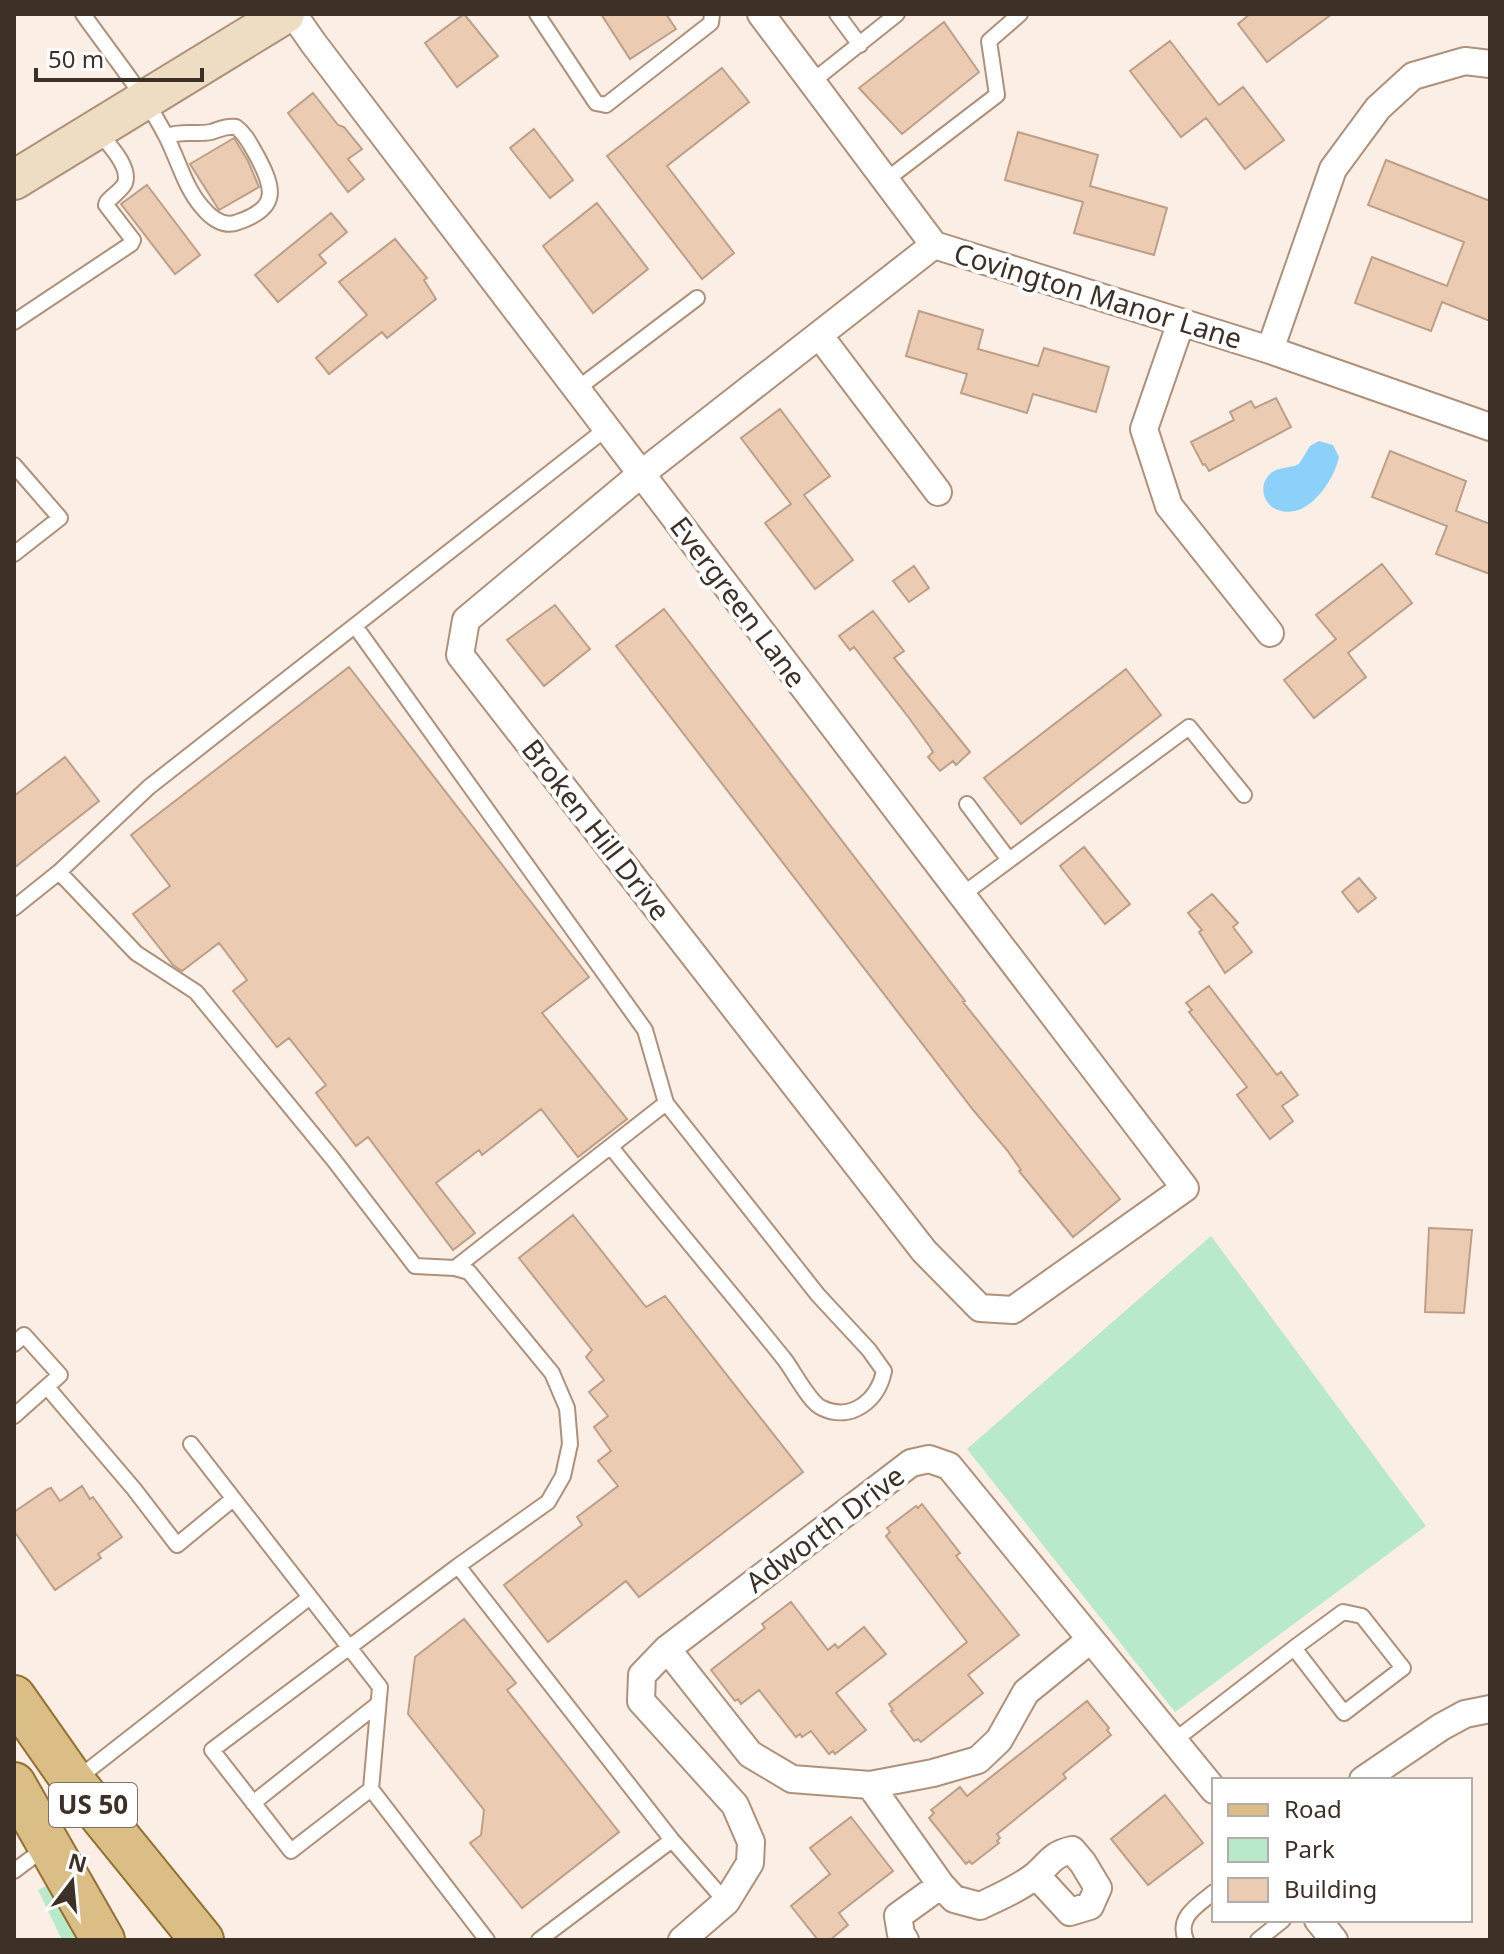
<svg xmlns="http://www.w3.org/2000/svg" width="1504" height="1954" viewBox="0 0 1504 1954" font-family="'Noto Sans',sans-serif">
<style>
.green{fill:#b8e9c9}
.water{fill:#8cd1fa}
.building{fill:#ebccb3;stroke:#bd9f88;stroke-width:2}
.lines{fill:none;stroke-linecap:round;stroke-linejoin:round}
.lane-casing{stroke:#af917a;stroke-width:18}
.street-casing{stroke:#af917a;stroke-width:30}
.secondary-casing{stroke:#af917a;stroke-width:42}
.primary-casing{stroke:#947031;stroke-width:46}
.lane{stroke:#fff;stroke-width:14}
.street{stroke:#fff;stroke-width:26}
.secondary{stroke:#eddec3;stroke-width:38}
.primary{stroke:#dbbe86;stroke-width:42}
.labels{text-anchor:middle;stroke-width:8;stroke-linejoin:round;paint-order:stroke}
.shield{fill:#fff;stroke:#776f68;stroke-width:2}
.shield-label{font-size:26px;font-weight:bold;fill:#3d3127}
.street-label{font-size:28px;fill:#3d3127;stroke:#fff}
</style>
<rect width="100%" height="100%" fill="#fbeee4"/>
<path class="green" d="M1211 1236 1426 1526 1175 1712 967 1449Z
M48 1885 82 1940H62L38 1890Z"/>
<path class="water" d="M1319 441 1333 445 1339 457C1334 481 1307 521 1278 510 1263 505 1258 485 1270 474 1278 466 1290 469 1299 464L1310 446Z"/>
<path class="building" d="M464 14 498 56 457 87 425 43Z
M601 14H666L676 29 630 59Z
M1250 14H1332L1267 62 1238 24Z
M944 22 979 72 902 134 859 88Z
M1170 41 1219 105 1243 87 1284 140 1245 169 1206 118 1181 137 1130 71Z
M722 68 749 102 667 166 734 253 702 279 607 156Z
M313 93 338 125 344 127 362 149 348 159 364 179 348 192 288 113Z
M534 129 573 180 550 198 510 148Z
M1018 132 1098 155 1090 186 1167 208 1154 255 1074 233 1083 202 1005 180Z
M234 138 248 161 259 187 219 210 190 164Z
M1386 160 1490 201V321L1442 302 1431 331 1355 303 1372 257 1447 286 1464 242 1368 205Z
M147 185 200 255 175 274 121 204Z
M597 203 648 269 593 313 543 246Z
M331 213 347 232 319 255 326 263 278 302 255 275Z
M395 239 427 278 424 280 436 299 387 338 382 332 329 374 316 358 367 315 339 282Z
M919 311 983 330 978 349 1038 366 1044 348 1109 367 1096 412 1033 394 1027 413 961 393 967 374 906 356Z
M1276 398 1291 427 1209 471 1205 464 1203 465 1191 442 1234 420 1230 412 1251 401 1255 408Z
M780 409 830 476 804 495 853 560 815 589 765 523 791 504 741 438Z
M1390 451 1466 481 1456 511 1490 524V574L1436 554 1447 526 1372 497Z
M1382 564 1412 603 1348 653 1366 677 1314 718 1284 680 1336 639 1316 615Z
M914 566 929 588 909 602 893 581Z
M555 605 590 649 544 686 507 640Z
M664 609 965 1001 963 1002 1120 1199 1073 1237 1019 1171 1021 1170 1007 1150 974 1111 616 646Z
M873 611 904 651 894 658 970 752 956 765 953 761 940 771 928 757 933 752 930 747 909 718 854 647 850 650 839 636Z
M349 667 589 977 542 1013 627 1119 578 1157 541 1109 482 1155 479 1150 436 1183 475 1233 453 1250 368 1137 356 1146 316 1093 326 1085 289 1038 277 1047 233 991 247 980 219 943 182 971 173 965 133 914 170 886 131 835Z
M1126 669 1161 715 1021 824 984 778Z
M65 757 99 801 14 868V796Z
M1084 847 1130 904 1105 924 1060 866Z
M1359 878 1376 898 1358 912 1342 892Z
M1212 894 1238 923 1233 927 1252 952 1225 973 1199 932 1202 930 1188 913Z
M1209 986 1277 1075 1281 1072 1298 1095 1282 1106 1293 1121 1270 1139 1237 1095 1247 1087 1189 1012 1192 1010 1186 1003Z
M573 1215 646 1307 665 1296 803 1472 639 1597 626 1581 548 1642 504 1585 582 1525 577 1517 618 1486 598 1461 611 1451 594 1427 608 1416 589 1392 604 1380 586 1357 592 1350 519 1258Z
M1429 1228 1472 1230 1464 1313 1425 1312Z
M82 1486 90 1499 93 1497 122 1537 98 1554 101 1558 55 1590 14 1531V1512L48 1489 51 1488 60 1501Z
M922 1504 960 1553 956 1556 1019 1635 968 1675 983 1693 921 1742 918 1739 914 1741 891 1711 893 1710 889 1704 967 1642 886 1536 890 1532 887 1528 916 1506 918 1508Z
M791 1602 828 1650 835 1644 838 1648 864 1627 886 1654 836 1693 866 1730 835 1754 833 1751 829 1754 811 1731 802 1737 800 1734 796 1737 759 1690 741 1704 738 1699 735 1701 711 1670 765 1628 762 1624Z
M464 1619 516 1683 507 1690 619 1832 522 1908 470 1843 481 1835 484 1810 408 1714 415 1657Z
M1087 1701 1109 1728 1107 1730 1111 1735 1063 1774 1066 1778 997 1834 1000 1838 997 1841 999 1843 972 1864 969 1861 966 1864 929 1818 934 1813 931 1810 960 1787 967 1796Z
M1165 1795 1203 1843 1148 1885 1111 1839Z
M851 1817 893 1871 839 1913 848 1925 830 1940H818L791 1906 830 1874 810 1848Z"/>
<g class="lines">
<g class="lane-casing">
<path id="lane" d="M83 14C111 54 144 93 166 136 178 159 185 188 202 207 211 218 224 228 238 222 280 208 274 188 257 156 251 146 246 134 236 127 225 126 221 129 211 132 195 135 184 130 166 136
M537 14 596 103 606 105 711 23 712 14
M837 14 860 45
M813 81 897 14
M886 180 997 95 989 41 1020 14
M14 322 131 244 133 240 106 205 107 202C112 196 122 190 125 183 131 166 107 143 98 131
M577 389 697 298
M14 465 60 518 14 554
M355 626 645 1030 666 1103
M967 804 1009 860
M59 872 149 787 607 428
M962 895 1189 727 1244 795
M14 908 59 872 136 953 196 992 333 1159 415 1266 455 1268 469 1272 552 1373 567 1408 570 1444 563 1476 548 1502 458 1566 212 1750 291 1851 371 1789
M455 1268 666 1103 818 1295 869 1350 884 1371C878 1400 852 1422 822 1408 810 1403 794 1372 785 1360 728 1289 668 1219 611 1147
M14 1344 24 1335 60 1375 14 1416
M47 1387 134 1489 177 1545 233 1499
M191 1444 380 1687 371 1789 487 1940
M458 1566 672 1840 726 1902
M1175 1740 1294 1648 1344 1713 1403 1668 1362 1616 1343 1612 1294 1648
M77 1779 310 1597
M253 1803 378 1704
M14 1871 45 1848
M539 1940 672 1840
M1186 1940C1176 1917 1198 1905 1214 1892
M1258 1940 1283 1920"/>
</g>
<g class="street-casing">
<path id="street" d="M293 14 314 44 1185 1188 1013 1310 980 1308 924 1251 460 655 466 620 641 474 934 245
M761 14 934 245 1270 350 1490 427
M1181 322 1144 429 1169 506 1270 633
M819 335 938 492
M1270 350 1333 169 1378 108 1413 76 1465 61 1490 64
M667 1649 750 1754 792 1779 870 1785 933 1773 978 1760 999 1740 1026 1692 1090 1640
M1363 1780 1441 1727 1465 1714 1490 1709
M870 1785 941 1885 954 1899 980 1906C999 1897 1020 1888 1036 1875 1051 1862 1051 1855 1072 1850L1083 1863 1098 1888 1090 1906 1070 1912 1036 1875
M1318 1920 1334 1940
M682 1940 726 1902 750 1863 751 1842 735 1805 641 1701 642 1675 667 1649 911 1463 929 1459 949 1466 1214 1790
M905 1940 901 1934 898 1916 941 1885"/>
</g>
<g class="secondary-casing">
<path id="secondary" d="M14 180 285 14"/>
</g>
<g class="primary-casing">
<path id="primary" d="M14 1697 73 1781 202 1940
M14 1784 103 1940"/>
</g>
<use href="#lane" class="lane"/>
<use href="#street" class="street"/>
<use href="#secondary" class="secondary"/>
<use href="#primary" class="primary"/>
</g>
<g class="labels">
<rect class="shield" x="49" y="1783" width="88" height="44" rx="6"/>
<g class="shield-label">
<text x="93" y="1814">US 50</text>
</g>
<g class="street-label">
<text transform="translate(1098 296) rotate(17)" y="10">Covington Manor Lane</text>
<text transform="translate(738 602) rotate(53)" y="10">Evergreen Lane</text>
<text transform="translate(596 830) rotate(52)" y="10">Broken Hill Drive</text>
<text transform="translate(825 1529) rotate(-37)" y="10">Adworth Drive</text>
</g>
</g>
<rect width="1504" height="1954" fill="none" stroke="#3d3127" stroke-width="32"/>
<rect x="1212" y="1778" width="260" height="144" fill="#ffffff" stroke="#b1ada9" stroke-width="2"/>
<rect x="1228" y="1804" width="40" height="12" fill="#dbbe86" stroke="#b1ada9" stroke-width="2"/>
<text x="1284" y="1818" font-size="24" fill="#3d3127">Road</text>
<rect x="1228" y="1838" width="40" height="24" fill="#b8e9c9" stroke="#b1ada9" stroke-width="2"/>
<text x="1284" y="1858" font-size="24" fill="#3d3127">Park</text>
<rect x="1228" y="1878" width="40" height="24" fill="#ebccb3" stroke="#b1ada9" stroke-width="2"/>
<text x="1284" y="1898" font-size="24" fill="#3d3127">Building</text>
<g transform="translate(72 1882) rotate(16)" stroke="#ffffff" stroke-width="6" paint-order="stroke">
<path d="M0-6L14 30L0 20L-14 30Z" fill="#3d3127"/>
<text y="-12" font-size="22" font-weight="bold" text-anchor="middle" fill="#3d3127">N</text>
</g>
<path d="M36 68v12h166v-12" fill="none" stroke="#3d3127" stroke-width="4"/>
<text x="48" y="68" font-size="24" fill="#3d3127" stroke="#ffffff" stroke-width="6" paint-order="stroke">50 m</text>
</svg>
